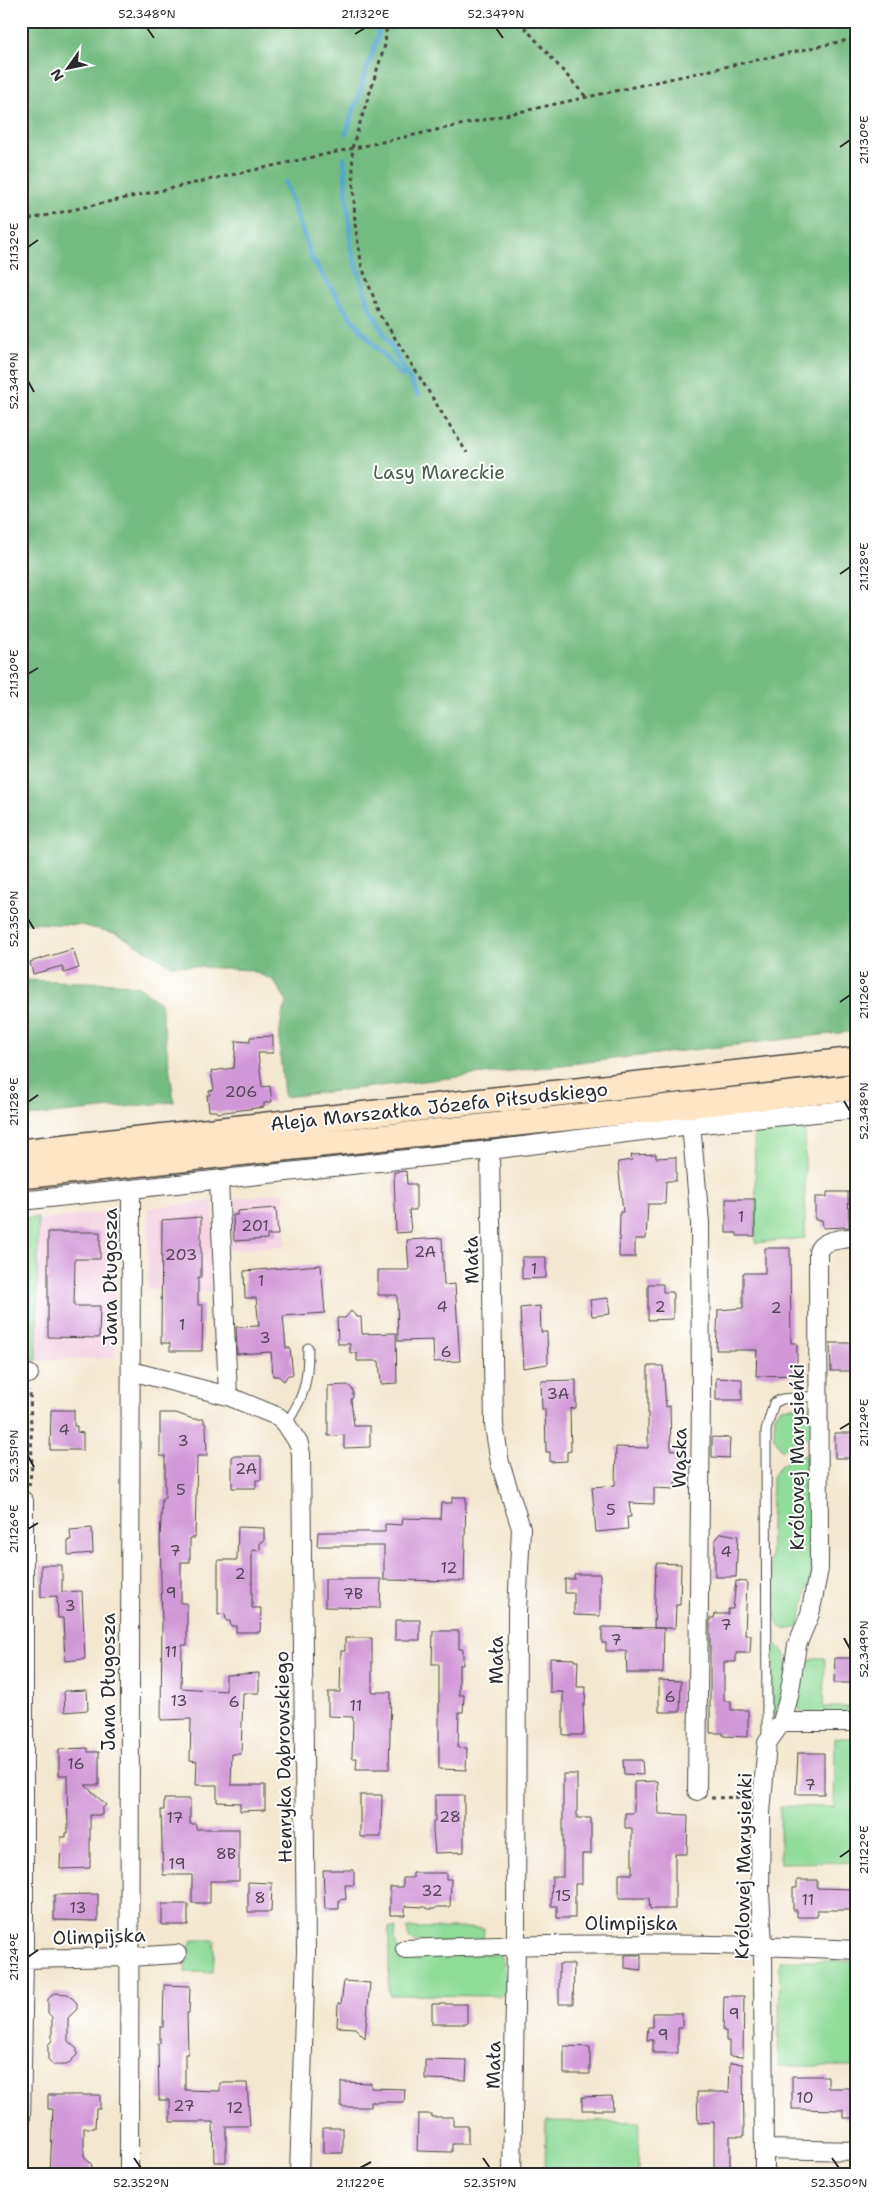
<svg xmlns="http://www.w3.org/2000/svg" width="878" height="2196" viewBox="0 0 878 2196" font-family="'Shantell Sans',sans-serif">
<style>
.built{fill:#f3cfe0}
.green{fill:#8fdb98;stroke:#5d8362}
.forest{fill:#73bb80;stroke:#4f7356}
.lines{fill:none;stroke-linecap:round;stroke-linejoin:round}
.stream{stroke:#53a6ce;stroke-width:5}
.building{fill:#d198d7}
.lane-casing{stroke:#494744;stroke-width:11}
.street-casing{stroke:#494744;stroke-width:20}
.secondary-casing{stroke:#494744;stroke-width:28}
.path{stroke:#494744;stroke-width:3;stroke-dasharray:4 4;stroke-linecap:butt}
.lane{stroke:#fff;stroke-width:9}
.street{stroke:#fff;stroke-width:18}
.secondary{stroke:#fde5c5;stroke-width:25}
.ticks{fill:none;stroke:#2b2b2b;stroke-width:2}
.labels{text-anchor:middle;stroke-width:4;stroke-linejoin:round;paint-order:stroke}
.number-label{font-size:16px;fill:#544656}
.park-label{font-size:19px;fill:#49604c;stroke:#fff}
.street-label{font-size:19px;fill:#2b2b2b;stroke:#fff}
.neatline{fill:none;stroke:#2b2b2b;stroke-width:2}
.ticks-label{font-size:12px;text-anchor:middle;fill:#2b2b2b}
</style>
<rect width="100%" height="100%" fill="#fff"/>
<filter id="ink" filterUnits="userSpaceOnUse"><feTurbulence type="fractalNoise" baseFrequency=".02" numOctaves="2"/><feDisplacementMap in="SourceGraphic" scale="10" xChannelSelector="R" yChannelSelector="G"/><feConvolveMatrix kernelMatrix="1 2 1 2 8 2 1 2 1" color-interpolation-filters="sRGB"/></filter>
<filter id="wash" filterUnits="userSpaceOnUse"><feTurbulence type="fractalNoise" baseFrequency=".0096" numOctaves="4" result="noise"/><feDisplacementMap in="SourceGraphic" scale="20" xChannelSelector="R" yChannelSelector="G"/><feGaussianBlur stdDeviation="1.12" result="paint"/><feColorMatrix in="noise" values="0 0 0 0 0 0 0 0 0 0 0 0 0 0 0 0 0 1.4 0 .05"/><feComposite in="paint" operator="in"/></filter>
<g filter="url(#wash)">
<rect width="100%" height="100%" fill="#f3e7cf"/>
<path class="built" d="M284 1192 286 1246 227 1250 225 1200Z
M213 1201 215 1292 179 1293V1288L148 1289V1208Z
M116 1211V1358L37 1360 38 1220Z"/>
<path class="green" d="M789 1126 805 1132V1238L755 1243 756 1207 754 1131Z
M38 1217 37 1360H21V1219Z
M789 1407H808L814 1414V1431L804 1440 782 1450 774 1438 775 1413 781 1408Z
M797 1455H803L812 1460 814 1564 798 1627C791 1629 783 1632 778 1624 766 1604 772 1506 772 1478L780 1466Z
M771 1643C801 1654 782 1695 776 1716L772 1714 770 1705Z
M813 1658H825L823 1707H857V1715L812 1714 802 1712 798 1708 795 1696 802 1665Z
M835 1738H857V1862L780 1863V1806L834 1807Z
M389 1928H396L395 1940 399 1952 499 1954C507 1966 506 1980 506 1993L500 1996 389 1995Z
M407 1928H484L483 1942H414L409 1939Z
M193 1940H215L213 1972H185C185 1960 187 1950 193 1940Z
M780 1961H857V2066H778Z
M546 2121 639 2122 638 2175H545Z"/>
<path class="forest" d="M21 21H857V1031L284 1097C282 1066 274 1029 287 1001L273 980 249 970 171 965 118 934 81 925 21 923Z
M21 980 119 983 142 988 161 1004 174 1102 21 1117Z"/>
<g class="lines">
<path class="stream" d="M346 133 378 36V21
M344 158 351 248 370 308 418 395
M285 182 312 259 351 318 402 376"/>
</g>
<g id="blocks">
<path class="building" d="M73 949 79 968 64 973 62 966 33 974 30 962Z
M273 1036V1053H258L262 1087 270 1086 272 1102 264 1103V1107L217 1113 216 1111H209L207 1095H210L209 1091 214 1090 211 1071 234 1068 236 1041 250 1042V1037Z
M656 1154V1158L676 1157V1181H666L665 1204H648L646 1239H635V1257H619L620 1212H623L618 1162 632 1160 631 1155Z
M406 1171 407 1184H416V1210H409L411 1232 396 1233 394 1172Z
M827 1192H848L849 1227 823 1228 822 1220H815V1197H827Z
M726 1199H755V1236H737V1233H726Z
M276 1208 278 1235H267V1239L234 1241 233 1215H237V1211Z
M201 1217V1277H198V1305H203L202 1351H170V1343H161L162 1220Z
M48 1232H100V1259H75L74 1306H100L99 1338 48 1337Z
M442 1238 444 1285 455 1284 460 1361 434 1362 433 1340 398 1341 397 1295H378V1270H409L407 1240Z
M765 1248H790L791 1343H797V1375L756 1376 757 1350H716L718 1310 743 1308V1273H765Z
M522 1257H546V1278L522 1279Z
M321 1265 325 1313 283 1316 286 1348H290L293 1375H288L284 1381 278 1376H273L271 1352 237 1354 236 1327 259 1326 256 1298H245L244 1271Z
M648 1284H663V1292H673V1319L648 1320Z
M608 1298 610 1314 592 1316 590 1300Z
M540 1306 541 1332H547L548 1364 523 1368 520 1308Z
M351 1311 357 1317H361L362 1334 396 1333 397 1383 381 1384 379 1361H357V1353H350V1344H338L337 1318H345Z
M830 1343H857V1371H831Z
M648 1366H663L666 1407 670 1406 671 1450H681L680 1482H675V1489L654 1488V1504L629 1503 631 1517H627L628 1529 596 1532 592 1487 615 1485 616 1447 648 1448Z
M716 1378 742 1379V1400H716Z
M576 1380V1408L570 1409 571 1451 567 1452V1461L550 1462V1452H546L545 1409H542L541 1381Z
M348 1385 353 1390V1397L351 1400 354 1426H370V1447L344 1448V1435L328 1436V1386Z
M51 1410H74V1426H77V1432L83 1433V1450H50Z
M160 1413H176L193 1419H204V1423L206 1424 207 1456H197L195 1538H190V1562H181V1603H187V1645H182L181 1688 226 1691V1675L259 1673V1693H243L241 1754H232L231 1785H265V1810L240 1811V1803L217 1802V1785H196L197 1761 190 1760 191 1719 161 1720 162 1623 160 1538 162 1498H165V1456H160Z
M835 1433H857V1458H835Z
M712 1437 730 1438 729 1458 712 1457Z
M232 1456H261V1480H256V1488H232Z
M452 1497H466L464 1581 384 1580V1546H317L318 1532H385V1524L402 1525 403 1518 440 1519 441 1503H452Z
M238 1527 264 1528V1542H260V1551L252 1550V1608H261L260 1632H236V1626H231L230 1621H226L225 1614 218 1615V1560H237Z
M92 1528 93 1553 68 1555V1540H71L70 1530Z
M721 1533 738 1536 736 1577H715V1539Z
M656 1563 681 1564 680 1605H676L675 1628H654Z
M41 1565H62V1592L82 1591 85 1659 65 1661 63 1618H58L57 1596 41 1597Z
M574 1574H600V1616L574 1615V1593H565V1579H574Z
M325 1579H381L380 1608 325 1607Z
M736 1581 747 1582 745 1635H751L750 1653H736V1662H724V1701H731V1710H748V1737L723 1736V1733H710V1618H714L715 1614H728V1609H733Z
M395 1620H420V1640H395Z
M602 1627 664 1628 663 1673H627L626 1651H606V1643H602Z
M433 1631H459V1649H463V1665H459V1695H464L463 1712H459L458 1748H467L466 1770 439 1769V1664H432Z
M345 1638H372V1692H391L389 1769H356L357 1758H352L353 1717 328 1716V1692H340L341 1651H345Z
M550 1658 574 1659V1661H578L577 1687H586L585 1705H583L584 1735H563V1692H550Z
M835 1658H857V1683H834Z
M659 1680 681 1681 680 1712H659Z
M87 1690 88 1710 65 1712 64 1691Z
M88 1748V1752H99V1785H85L106 1805 102 1809V1815H90V1868L60 1869 61 1837H66V1833H68L67 1775H59V1749Z
M798 1753H824V1794H796Z
M623 1760H642L643 1775 624 1774Z
M563 1774H577V1818H591V1854H582V1884H575V1918H557V1906H551L552 1877H563Z
M658 1781 659 1814 688 1815 687 1854H675V1909H650L649 1898H619V1874H632V1828H625V1813H634V1782Z
M360 1795H382L381 1837H360Z
M435 1795H464V1852L435 1853 433 1831V1822H435Z
M164 1799H190V1824H196V1829H239V1881H210V1903H192V1875H163L161 1810H164Z
M323 1870H354V1885H345L346 1899 339 1900V1909H325Z
M413 1873H446V1879H451L450 1907H437L434 1909H428L425 1907 405 1906V1915H390V1887H403V1878H413Z
M797 1880H817V1888L857 1889V1905H855V1910H817V1917H797V1910H793V1888H797Z
M248 1882 272 1883 271 1912H248Z
M98 1894V1921L54 1920V1895Z
M162 1904H188V1925H162Z
M625 1955H641V1970L625 1968Z
M559 1964H574L573 2004H559Z
M344 1981 370 1983 365 2038 355 2028 337 2027 338 2003 341 2004Z
M164 1985 190 1986 189 2013H187L188 2054H185V2090L220 2091V2083H247L250 2126H226V2162H214L213 2122H170V2100H159L158 2043H160V2027H163Z
M54 1993 68 1994 77 2003V2009L68 2018V2041L77 2049V2055L67 2065H53L48 2059V2045L52 2040V2017L48 2013V1999Z
M724 1996H744L743 2057 729 2056V2041H726V2031H723Z
M432 2004H467V2024H432Z
M653 2013H682V2028H678V2053H653V2040H647L648 2027H653Z
M564 2046 590 2047V2074H564Z
M425 2060 467 2061 466 2080 425 2079Z
M730 2063 743 2064 744 2136H730V2175H714V2122L698 2123 697 2092H729Z
M792 2076H828V2088H848L857 2084V2118H843V2110L792 2109Z
M341 2082 371 2083V2088L405 2089 404 2102H371V2107H341Z
M48 2095H100V2109H96L95 2128H84V2156L92 2165 91 2171 88 2175H50L53 2109H48Z
M612 2096 613 2110H582V2097Z
M418 2114H431V2117H453V2126H468V2144H452V2152L417 2151Z
M323 2128H343V2153H323Z"/>
</g>
</g>
<g filter="url(#ink)">
<use href="#blocks" fill-opacity="0" stroke="#494744" stroke-width="1"/>
<g class="lines">
<g class="lane-casing">
<path id="lane" d="M286 1424C305 1396 308 1381 308 1348
M767 1740 766 1430 774 1403 782 1399 818 1396"/>
</g>
<g class="street-casing">
<path id="street" d="M691 1125 700 1223 701 1398 697 1791
M490 1150 494 1425 500 1463 521 1528 517 1612 516 1944 512 2175
M219 1180 228 1396
M21 1201 490 1150 691 1125 857 1109
M131 1371 228 1396 279 1417 286 1424 299 1444 301 1454 306 1951 299 2175
M21 1374H29
M782 1722H857
M405 1949C556 1943 706 1942 857 1950
M21 1959 129 1957 177 1954
M21 2120 24 1959V1501
M765 2149 857 2151
M129 2175 131 1189
M764 2175 763 1945 760 1892 761 1813 767 1743 782 1722 789 1696 797 1645 810 1614 819 1569 818 1252C821 1239 845 1239 857 1237"/>
</g>
<g class="secondary-casing">
<path id="secondary" d="M21 1152 857 1060
M21 1176 857 1087"/>
</g>
<path class="path" d="M387 21 385 45 352 148 355 224 362 267 380 314 467 453
M519 21 586 97
M21 221 857 38
M29 1486 32 1466 30 1390
M711 1798 747 1797"/>
<use href="#lane" class="lane"/>
<use href="#street" class="street"/>
<use href="#secondary" class="secondary"/>
</g>
</g>
<path class="ticks" d="M147 28 154 38M496 28 503 38M355 34 365 28M840 147 850 140M28 247 38 240M28 381 34 392M840 574 850 567M28 674 38 668M28 919 34 929M840 1002 850 995M844 1101 850 1111M28 1102 38 1095M840 1429 850 1423M28 1456 34 1467M28 1529 38 1523M844 1638 850 1649M840 1857 850 1850M28 1957 38 1950M134 2158 141 2168M483 2158 490 2168M832 2158 839 2168M360 2168 371 2162"/>
<g class="labels">
<g class="number-label">
<text x="241" y="1097">206</text>
<text x="741" y="1222">1</text>
<text x="255" y="1231">201</text>
<text x="425" y="1257">2A</text>
<text x="181" y="1260">203</text>
<text x="534" y="1274">1</text>
<text x="261" y="1286">1</text>
<text x="442" y="1312">4</text>
<text x="660" y="1312">2</text>
<text x="776" y="1313">2</text>
<text x="182" y="1330">1</text>
<text x="265" y="1343">3</text>
<text x="446" y="1357">6</text>
<text x="558" y="1399">3A</text>
<text x="64" y="1435">4</text>
<text x="183" y="1446">3</text>
<text x="246" y="1474">2A</text>
<text x="181" y="1495">5</text>
<text x="611" y="1515">5</text>
<text x="175" y="1556">7</text>
<text x="726" y="1557">4</text>
<text x="449" y="1573">12</text>
<text x="240" y="1579">2</text>
<text x="171" y="1598">9</text>
<text x="353" y="1599">7B</text>
<text x="70" y="1611">3</text>
<text x="726" y="1630">7</text>
<text x="616" y="1645">7</text>
<text x="171" y="1657">11</text>
<text x="670" y="1702">6</text>
<text x="179" y="1706">13</text>
<text x="234" y="1707">6</text>
<text x="356" y="1711">11</text>
<text x="76" y="1769">16</text>
<text x="810" y="1790">7</text>
<text x="450" y="1822">28</text>
<text x="175" y="1823">17</text>
<text x="226" y="1859">8B</text>
<text x="177" y="1869">19</text>
<text x="432" y="1896">32</text>
<text x="563" y="1901">15</text>
<text x="260" y="1903">8</text>
<text x="808" y="1905">11</text>
<text x="78" y="1913">13</text>
<text x="734" y="2019">9</text>
<text x="663" y="2040">9</text>
<text x="805" y="2103">10</text>
<text x="184" y="2111">27</text>
<text x="235" y="2113">12</text>
</g>
<g class="park-label">
<text x="439" y="479">Lasy Mareckie</text>
</g>
<g class="street-label">
<text transform="translate(439 1106) rotate(-6)" y="7">Aleja Marszałka Józefa Piłsudskiego</text>
<text transform="translate(471 1260) rotate(-91)" y="7">Mała</text>
<text transform="translate(110 1277) rotate(-90)" y="7">Jana Długosza</text>
<text transform="translate(797 1457) rotate(-90)" y="7">Królowej Marysieńki</text>
<text transform="translate(679 1458) rotate(-89)" y="7">Wąska</text>
<text transform="translate(496 1660) rotate(-90)" y="7">Mała</text>
<text transform="translate(108 1682) rotate(-90)" y="7">Jana Długosza</text>
<text transform="translate(283 1757) rotate(-91)" y="7">Henryka Dąbrowskiego</text>
<text transform="translate(743 1866) rotate(-89)" y="7">Królowej Marysieńki</text>
<text x="631" y="1930">Olimpijska</text>
<text transform="translate(99 1936) rotate(-2)" y="7">Olimpijska</text>
<text transform="translate(493 2065) rotate(-89)" y="7">Mała</text>
</g>
</g>
<rect width="878" height="2196" fill="none" stroke="#fff" stroke-width="55"/>
<g transform="translate(68 68) rotate(237)" stroke="#ffffff" stroke-width="4" paint-order="stroke">
<path d="M0-4L9 19L0 12L-9 19Z" fill="#2b2b2b"/>
<text y="-8" font-size="14" font-weight="bold" text-anchor="middle" fill="#2b2b2b">N</text>
</g>
<rect x="28" y="28" width="822" height="2140" class="neatline"/>
<g class="ticks-label">
<text x="147" y="18">52.348°N</text>
<text x="365" y="18">21.132°E</text>
<text x="496" y="18">52.347°N</text>
<text transform="translate(864 140) rotate(-90)" y="4">21.130°E</text>
<text transform="translate(14 247) rotate(-90)" y="4">21.132°E</text>
<text transform="translate(14 381) rotate(-90)" y="4">52.349°N</text>
<text transform="translate(864 567) rotate(-90)" y="4">21.128°E</text>
<text transform="translate(14 674) rotate(-90)" y="4">21.130°E</text>
<text transform="translate(14 919) rotate(-90)" y="4">52.350°N</text>
<text transform="translate(864 995) rotate(-90)" y="4">21.126°E</text>
<text transform="translate(14 1102) rotate(-90)" y="4">21.128°E</text>
<text transform="translate(864 1111) rotate(-90)" y="4">52.348°N</text>
<text transform="translate(864 1423) rotate(-90)" y="4">21.124°E</text>
<text transform="translate(14 1456) rotate(-90)" y="4">52.351°N</text>
<text transform="translate(14 1529) rotate(-90)" y="4">21.126°E</text>
<text transform="translate(864 1649) rotate(-90)" y="4">52.349°N</text>
<text transform="translate(864 1850) rotate(-90)" y="4">21.122°E</text>
<text transform="translate(14 1957) rotate(-90)" y="4">21.124°E</text>
<text x="141" y="2187">52.352°N</text>
<text x="360" y="2187">21.122°E</text>
<text x="490" y="2187">52.351°N</text>
<text x="839" y="2187">52.350°N</text>
</g>
</svg>
